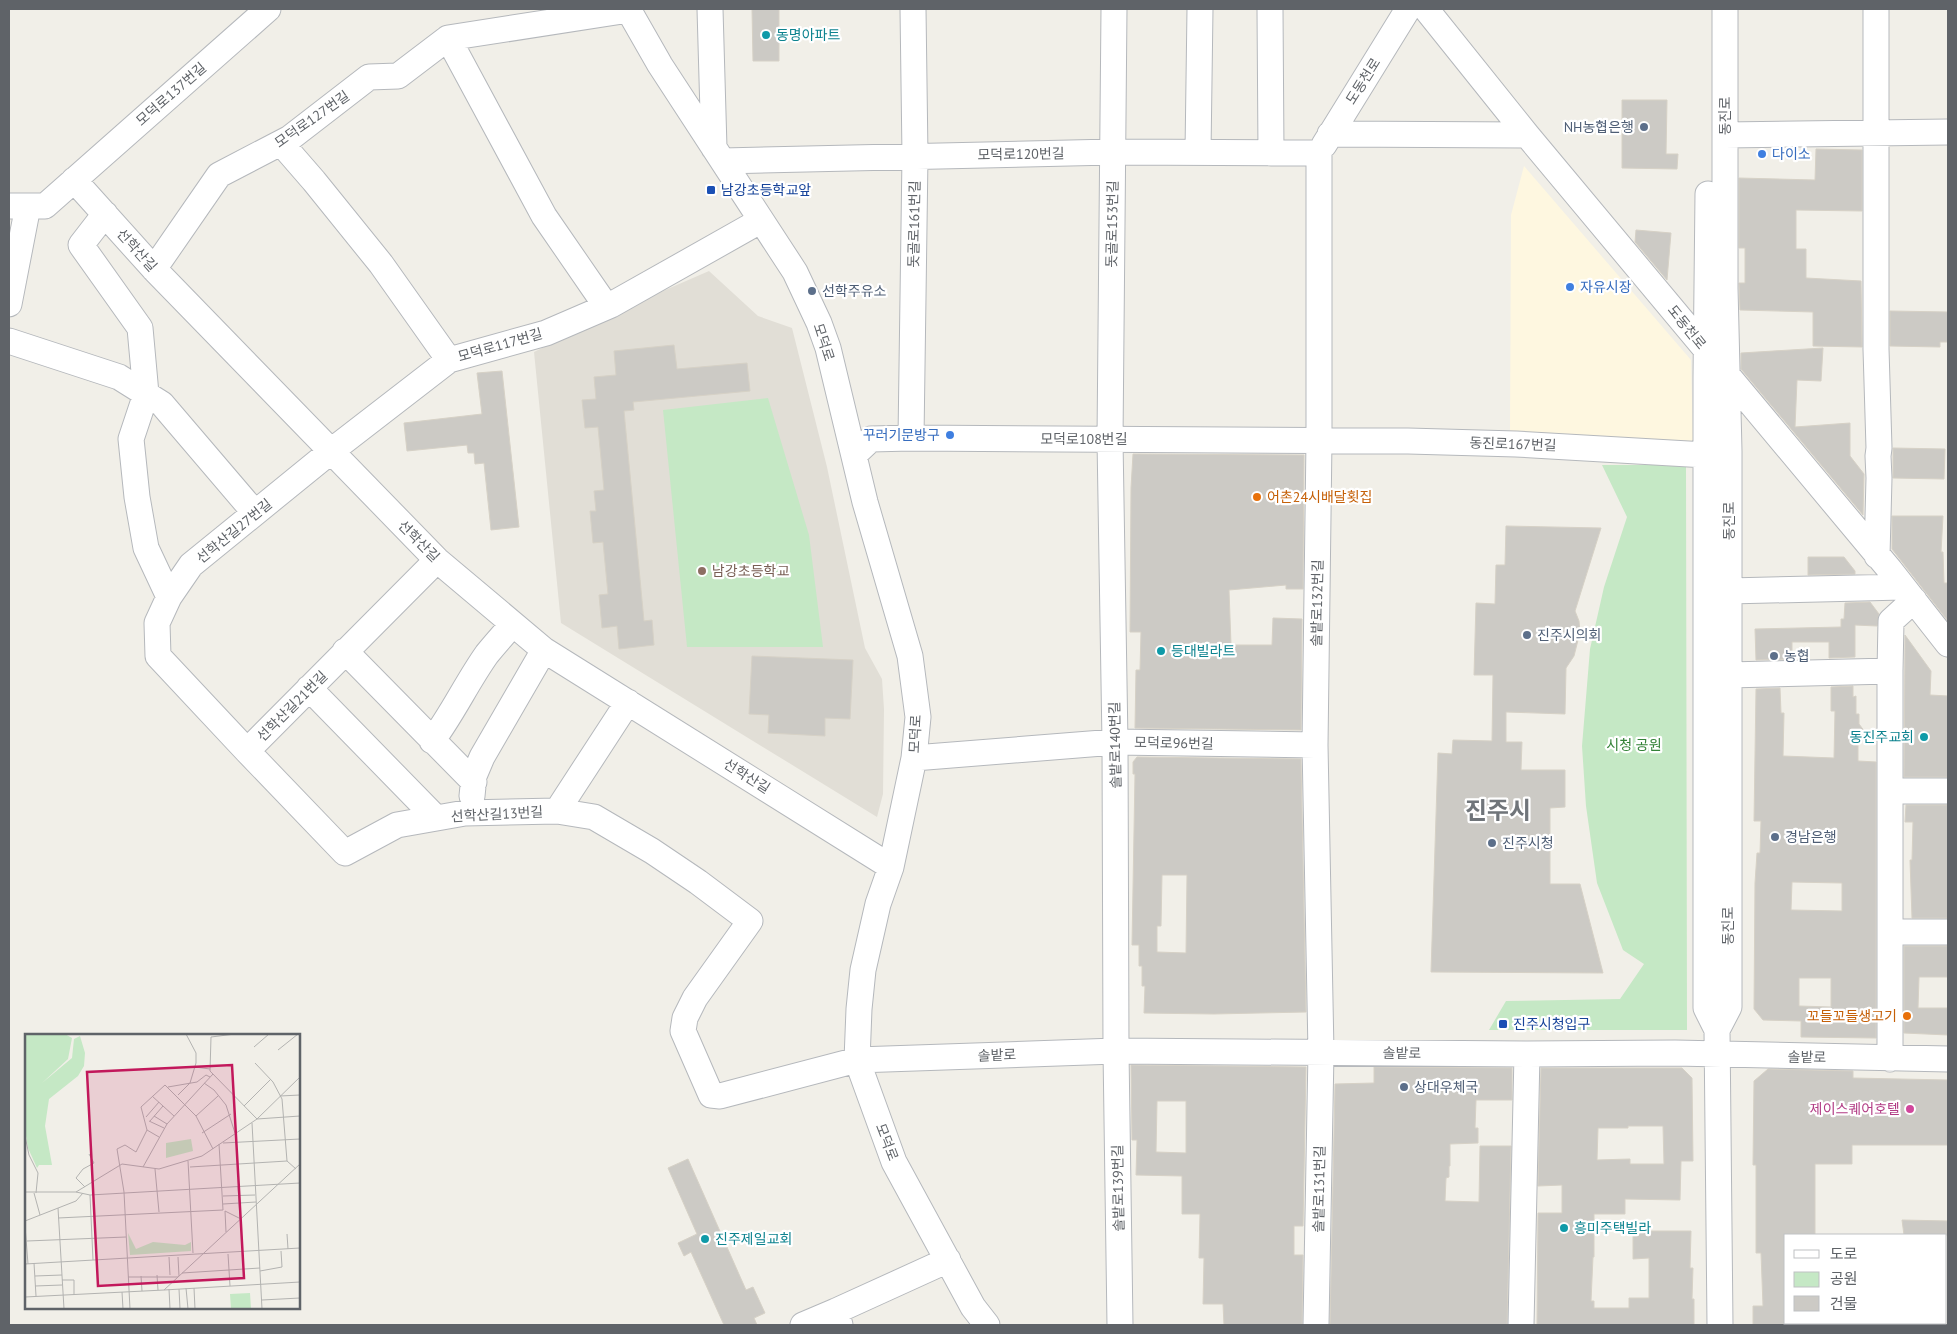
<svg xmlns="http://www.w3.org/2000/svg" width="1957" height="1334" viewBox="0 0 1957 1334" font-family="'PT Sans','Noto Sans KR',sans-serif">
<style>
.commercial{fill:#fef7e0}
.education{fill:#e1ded6}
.green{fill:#c5e8c5}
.building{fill:#cccac5;stroke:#d6d1c6;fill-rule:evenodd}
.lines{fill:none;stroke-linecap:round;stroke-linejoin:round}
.minor-casing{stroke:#b5b8bc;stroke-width:27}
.minor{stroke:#fff;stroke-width:25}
.culture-dot{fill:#0f9aa8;stroke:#fff;stroke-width:2}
.service-dot{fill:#5c6f8a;stroke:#fff;stroke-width:2}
.shop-dot{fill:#3f7fe0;stroke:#fff;stroke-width:2}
.transit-dot{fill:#1a4fb4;stroke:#fff;stroke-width:2}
.food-dot{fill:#e8710a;stroke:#fff;stroke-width:2}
.education-dot{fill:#8d6e63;stroke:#fff;stroke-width:2}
.hotel-dot{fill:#d1479c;stroke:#fff;stroke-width:2}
.labels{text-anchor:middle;stroke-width:4.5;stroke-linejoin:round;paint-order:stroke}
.culture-label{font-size:14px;fill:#0d838f;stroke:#fff;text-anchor:start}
.street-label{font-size:14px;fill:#5f6368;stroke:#fff}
.service-label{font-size:14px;fill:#4e5e75;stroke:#fff;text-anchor:start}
.shop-label{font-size:14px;fill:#366cbe;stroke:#fff;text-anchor:start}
.transit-label{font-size:14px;fill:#164399;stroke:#fff;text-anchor:start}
.food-label{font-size:14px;fill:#c56008;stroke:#fff;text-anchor:start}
.education-label{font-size:14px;fill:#785e54;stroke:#fff;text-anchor:start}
.park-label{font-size:14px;fill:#348238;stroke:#fff}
.hotel-label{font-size:14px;fill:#b23c85;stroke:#fff;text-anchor:end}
.town-label{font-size:24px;font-weight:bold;fill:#70757a;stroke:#fff}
.inset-road{fill:none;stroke:#b3b3b1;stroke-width:1}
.view{fill:#c2185b;fill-opacity:0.15;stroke:#c2185b;stroke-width:2.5}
.inset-edge{fill:none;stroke:#5f6368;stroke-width:2.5}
</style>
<rect width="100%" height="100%" fill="#f1efe8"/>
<path class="commercial" d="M1524 166 1691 360 1693 441 1510 436 1511 215Z"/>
<path class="education" d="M709 271 758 316 792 328 827 467 865 648 882 679 884 709 883 794 877 817 561 623 534 352 617 311Z"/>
<path class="green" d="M768 398 809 535 823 647H687L663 410Z
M1602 465H1686L1687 1030H1489L1506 1001 1620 999 1644 964 1623 950 1597 883 1586 806 1582 746 1590 649 1604 587 1627 517Z"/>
<path class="building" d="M752 9H779V61H753Z
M1622 100H1667L1666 154H1678L1677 169 1622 168Z
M1816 149 1862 150V211L1796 210V249H1806V278L1861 281 1862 347 1813 346V312L1740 310 1739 283H1745V248H1739V178L1815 180Z
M1636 230 1671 233 1667 280 1635 242Z
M1890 311 1948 312V342H1940V347L1890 346Z
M674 345 677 369 747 363 750 391 633 402 634 410 624 411 644 621 652 620 654 645 619 649 617 626 602 628 599 595 608 594 603 542 593 543 590 511H596L594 491 604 490 598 427 585 428 582 400 596 399 594 377 616 375 614 351Z
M1823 348 1821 381 1797 380 1795 427 1850 423V456L1864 474 1863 515 1741 369V353Z
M502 371 519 527 491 530 484 463 475 464 474 453H468L467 445 407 451 404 423 482 414 477 373Z
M1893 448 1945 449 1944 479 1893 478Z
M1133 454 1304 455 1303 589H1286V585L1229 590 1231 645H1272L1273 618 1302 619 1301 730 1135 728 1136 670H1140L1141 632H1130L1131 488Z
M1892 516H1943L1941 552H1943L1944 583H1948V621L1892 549Z
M1506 526 1601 528 1575 611 1579 621 1580 632 1574 656 1566 668 1565 714 1506 712V742H1522L1521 770H1565V807L1550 808V884H1580L1603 973 1431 972 1438 753 1452 754 1453 740 1492 741 1493 675H1474L1476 603 1495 604 1496 565H1505Z
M1808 557H1844L1855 571V574L1808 575Z
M1870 602 1879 614 1877 626 1855 625V657L1829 658V642H1792V659L1756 660 1755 629 1841 627V619H1844L1845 603Z
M1905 635 1931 671 1930 695 1948 696V777H1904Z
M752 656 853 660 850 719 825 718V736L768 733 769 715 749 714Z
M1853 686V697L1856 696V714H1859V724L1865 732 1858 742V761L1876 762V1038L1801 1037V1021L1763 1020 1754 1009 1755 883 1757 853H1760L1761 821H1754L1756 689 1780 688 1781 713H1784L1783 756 1834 758 1835 711H1831V687ZM1792 882 1842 883V911L1791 910ZM1799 978H1831V1007L1799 1006Z
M1137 757 1301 759 1306 1012 1214 1014 1144 1013 1145 986H1142V966H1139V945H1132L1135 774H1133V762ZM1162 875H1187L1186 953 1157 952V926H1161Z
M1906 805H1948V918H1912L1910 860H1912L1913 822H1905Z
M1904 946H1948V977H1919L1918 1008H1948V1035L1904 1033Z
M1131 1065 1306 1067 1303 1226H1294V1255H1303L1302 1325H1224L1223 1304H1203L1204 1258H1199L1200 1214H1182V1176L1136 1175 1137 1140H1132ZM1157 1101H1186V1153L1156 1152Z
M1374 1067 1512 1068V1100H1476L1475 1128H1478V1143L1450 1144V1166H1449V1177L1446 1178 1445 1201 1479 1202 1480 1146H1511L1507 1325H1330L1335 1084 1374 1083Z
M1541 1068H1682L1692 1078 1693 1161H1681L1680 1200 1625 1199V1214H1594V1257H1593L1591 1301H1594V1308H1629V1298H1649V1258L1633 1259V1231H1691L1690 1268H1693L1692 1299H1694V1325H1537L1538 1213H1562V1185L1538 1186ZM1628 1126H1663L1664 1164H1630V1159L1597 1160 1598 1128H1628Z
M1768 1069 1853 1071V1078L1948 1080V1145H1852V1164H1815V1235H1786V1325H1753V1306H1763L1761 1253H1756V1165H1753L1754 1081Z
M688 1159 746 1290 753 1287 765 1313 754 1318 757 1325H724L691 1252 684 1256 678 1243 697 1234 668 1168Z
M1902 1220 1948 1221V1235H1904Z"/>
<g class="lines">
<g class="minor-casing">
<path id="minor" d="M628 9 660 65 795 272 819 323 828 348 865 502 910 656 918 717 914 758 891 867 878 904 863 970 859 1009 857 1060 894 1162 973 1307 987 1325
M710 9 714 148
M1114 9 1110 440 1115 742 1116 1051 1120 1325
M1270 9 1271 153
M1426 9 1527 135 1890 570 1948 644
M1876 9V349L1879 448 1878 456 1879 478 1877 556
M448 38 544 216 606 306
M1330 134 1527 135
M1725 135 1948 132
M281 143 314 181 381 264 449 360
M1324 145 1408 9
M1198 152 1200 9
M723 161 1113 152 1319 153
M74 180 154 269 437 560 544 650 891 867
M1708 194 1706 377V1008L1717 1030
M9 206H45L268 9
M105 214 81 245 140 328 146 394 131 439 137 497 146 548 169 597
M154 269 219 175 290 138 369 77 398 76 448 38 629 10
M9 304 28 206
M9 341 119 377 162 404 255 513
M911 438 915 156 913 9
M854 455 871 439 911 438 1408 441 1516 444 1706 455
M1729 591 1903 587
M345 651 474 782
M1728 675 1890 671
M309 688 436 818
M628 702 557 811 465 813 397 825 345 853 247 751 158 656 157 623 169 597 191 565 330 452 449 360 546 333 611 305 760 221
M432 741C453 713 467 682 487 654 495 644 504 634 513 624
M247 751 437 560
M914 758 1115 742 1315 745
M1890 791H1948
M472 796 474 776 482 757 544 650
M557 811 594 817 652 851 698 882 750 921 695 998 685 1018 683 1031 711 1095 720 1096 857 1060 1116 1051 1527 1054 1675 1053 1948 1059
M1890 932H1948
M1890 1059V671L1891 621 1914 600
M836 1311 948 1260
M803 1325 836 1311 840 1325
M1316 1325 1321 1052 1315 745 1319 440V153
M1521 1325 1527 1054
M1720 1325 1717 1030 1729 1007V451L1725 288V9"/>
</g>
<use href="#minor" class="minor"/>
</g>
<g class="culture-dot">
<circle cx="766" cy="35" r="5"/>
<circle cx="1161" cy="651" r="5"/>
<circle cx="1924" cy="737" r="5"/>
<circle cx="1564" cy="1228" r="5"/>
<circle cx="705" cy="1239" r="5"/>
</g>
<g class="service-dot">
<circle cx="1644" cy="127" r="5"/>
<circle cx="812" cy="291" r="5"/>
<circle cx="1527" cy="635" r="5"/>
<circle cx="1774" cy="656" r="5"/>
<circle cx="1775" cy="837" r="5"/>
<circle cx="1492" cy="843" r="5"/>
<circle cx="1404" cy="1087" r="5"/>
</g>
<g class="shop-dot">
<circle cx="1762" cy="154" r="5"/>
<circle cx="1570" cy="287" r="5"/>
<circle cx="950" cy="435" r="5"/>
</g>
<g class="transit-dot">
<rect x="706" y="185" width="10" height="10" rx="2.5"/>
<rect x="1498" y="1019" width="10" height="10" rx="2.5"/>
</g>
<g class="food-dot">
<circle cx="1257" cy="497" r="5"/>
<circle cx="1907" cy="1016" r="5"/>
</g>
<circle class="education-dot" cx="702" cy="571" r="5"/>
<circle class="hotel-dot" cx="1910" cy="1109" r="5"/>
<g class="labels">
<g class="culture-label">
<text x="776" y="40">동명아파트</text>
<text x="1171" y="656">등대빌라트</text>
<text x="1914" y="742" text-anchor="end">동진주교회</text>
<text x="1574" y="1233">흥미주택빌라</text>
<text x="715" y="1244">진주제일교회</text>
</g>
<g class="street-label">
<text transform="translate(1363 81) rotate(-58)" y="5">도동천로</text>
<text transform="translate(171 94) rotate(-41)" y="5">모덕로137번길</text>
<text transform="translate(1725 116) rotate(-90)" y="5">동진로</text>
<text transform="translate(312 119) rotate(-35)" y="5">모덕로127번길</text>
<text transform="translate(1021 154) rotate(-1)" y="5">모덕로120번길</text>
<text transform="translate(914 224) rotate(-89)" y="5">돗골로161번길</text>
<text transform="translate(1112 224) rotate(-89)" y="5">돗골로153번길</text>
<text transform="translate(137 250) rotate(48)" y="5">선학산길</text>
<text transform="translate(1687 327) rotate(51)" y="5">도동천로</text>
<text transform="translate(824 342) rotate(72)" y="5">모덕로</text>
<text transform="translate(500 345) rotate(-16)" y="5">모덕로117번길</text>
<text x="1084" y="444">모덕로108번길</text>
<text transform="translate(1513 444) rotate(2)" y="5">동진로167번길</text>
<text transform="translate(1729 521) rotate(-90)" y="5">동진로</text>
<text transform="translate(234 531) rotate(-39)" y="5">선학산길27번길</text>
<text transform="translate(419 541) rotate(45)" y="5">선학산길</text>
<text transform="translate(1317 603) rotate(-89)" y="5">솔밭로132번길</text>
<text transform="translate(292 706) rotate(-45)" y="5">선학산길21번길</text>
<text transform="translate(915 734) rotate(-87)" y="5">모덕로</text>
<text transform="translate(1174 743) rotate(1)" y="5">모덕로96번길</text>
<text transform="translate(1115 745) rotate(-91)" y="5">솔밭로140번길</text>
<text transform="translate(747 776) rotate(32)" y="5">선학산길</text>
<text transform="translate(497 814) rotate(-3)" y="5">선학산길13번길</text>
<text transform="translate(1728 926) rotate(-90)" y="5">동진로</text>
<text transform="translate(1402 1053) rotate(1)" y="5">솔밭로</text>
<text transform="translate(997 1055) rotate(-2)" y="5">솔밭로</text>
<text transform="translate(1807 1057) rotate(1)" y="5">솔밭로</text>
<text transform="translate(887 1142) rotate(69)" y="5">모덕로</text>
<text transform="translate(1118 1188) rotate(-91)" y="5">솔밭로139번길</text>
<text transform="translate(1319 1189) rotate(-89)" y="5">솔밭로131번길</text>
</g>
<g class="service-label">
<text x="1634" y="132" text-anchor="end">NH농협은행</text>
<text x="822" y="296">선학주유소</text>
<text x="1537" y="640">진주시의회</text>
<text x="1784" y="661">농협</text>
<text x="1785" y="842">경남은행</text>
<text x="1502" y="848">진주시청</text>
<text x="1414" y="1092">상대우체국</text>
</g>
<g class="shop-label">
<text x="1772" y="159">다이소</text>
<text x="1580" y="292">자유시장</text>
<text x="940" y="440" text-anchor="end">꾸러기문방구</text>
</g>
<g class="transit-label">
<text x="721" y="195">남강초등학교앞</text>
<text x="1513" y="1029">진주시청입구</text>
</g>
<g class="food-label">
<text x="1267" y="502">어촌24시배달횟집</text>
<text x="1897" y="1021" text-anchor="end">꼬들꼬들생고기</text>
</g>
<g class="education-label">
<text x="712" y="576">남강초등학교</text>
</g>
<g class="park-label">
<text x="1634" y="750">시청 공원</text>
</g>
<g class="hotel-label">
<text x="1900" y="1114">제이스퀘어호텔</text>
</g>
<g class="town-label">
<text x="1498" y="819">진주시</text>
</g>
</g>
<g transform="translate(25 1034)">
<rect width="275" height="275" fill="#f1efe8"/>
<path d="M0 0H40L47 4 43 25 17 49 47 24 49 5 55 2 60 19 59 32 53 42 24 65 20 92 27 131H14L12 134 3 114 0 96ZM166 105 168 117 141 124V109ZM103 199 111 215 128 208 160 211 166 208V217L105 221ZM225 259 226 275H206L205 260Z" fill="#c5e8c5"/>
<path class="inset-road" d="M210 0 186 3 185 37 232 85 275 82M229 13 244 0M253 16 273 0M230 29 248 48 257 65 262 127 271 135M170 33 185 35M179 49 189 56 201 71 210 99M143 53 172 48 181 41 185 43M153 61 165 49 171 29V19L161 0M127 62 149 82M255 62 275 61M219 72 246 45M129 82 142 90M171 82 193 62M121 83 134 68M124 87 139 94M125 87 138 72M227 89 237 275M177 99 206 80M0 102 4 121 13 139 11 159M134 103 122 96 116 73 140 51 171 82 188 115M198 109 275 105M194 110 198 176M163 127 168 219M118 133 142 90 188 40M165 133 262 127M130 135 134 178M213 152 215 185M60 153 51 144 58 135 69 129 64 120M0 158H51L97 130 134 135 177 122 232 85 275 43M51 158 65 161 275 149M9 159 15 181M65 161 68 226M198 162 230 161M198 170 231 168M33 174 39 275M200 177 201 198M200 177 216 185M33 184 198 176M0 187 51 167 58 159M0 192 3 230M262 200 263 215M2 207 101 203M203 220 205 252M144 223 145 241M153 223 154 242M9 229 11 262M0 230 275 214M235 237 257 233 256 217M157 239 235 234M132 241 133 256M10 242 37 241M116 242 117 257M103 243H153M37 246H49V261M10 252 37 251M161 254 163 275M169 254 170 275M144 255 145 275M154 255 155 275M139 256 275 248M97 258 98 275M0 263 139 256 275 130M237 266 275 264M105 275 99 158 92 115 100 111 111 118 122 96"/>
<path class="view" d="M207 31 219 244 73 252 62 38Z"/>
<rect width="275" height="275" class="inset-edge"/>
</g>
<rect width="1957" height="1334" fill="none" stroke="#5f6368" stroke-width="20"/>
<rect x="1784" y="1234" width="162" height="90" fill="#ffffff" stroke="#bfc1c3"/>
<rect x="1794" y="1250" width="25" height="8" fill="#ffffff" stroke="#bfc1c3"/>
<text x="1830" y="1259" font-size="15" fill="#5f6368">도로</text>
<rect x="1794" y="1272" width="25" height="15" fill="#c5e8c5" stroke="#bfc1c3"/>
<text x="1830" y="1284" font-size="15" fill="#5f6368">공원</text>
<rect x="1794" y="1296" width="25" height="15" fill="#cccac5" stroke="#bfc1c3"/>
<text x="1830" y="1309" font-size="15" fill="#5f6368">건물</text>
</svg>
